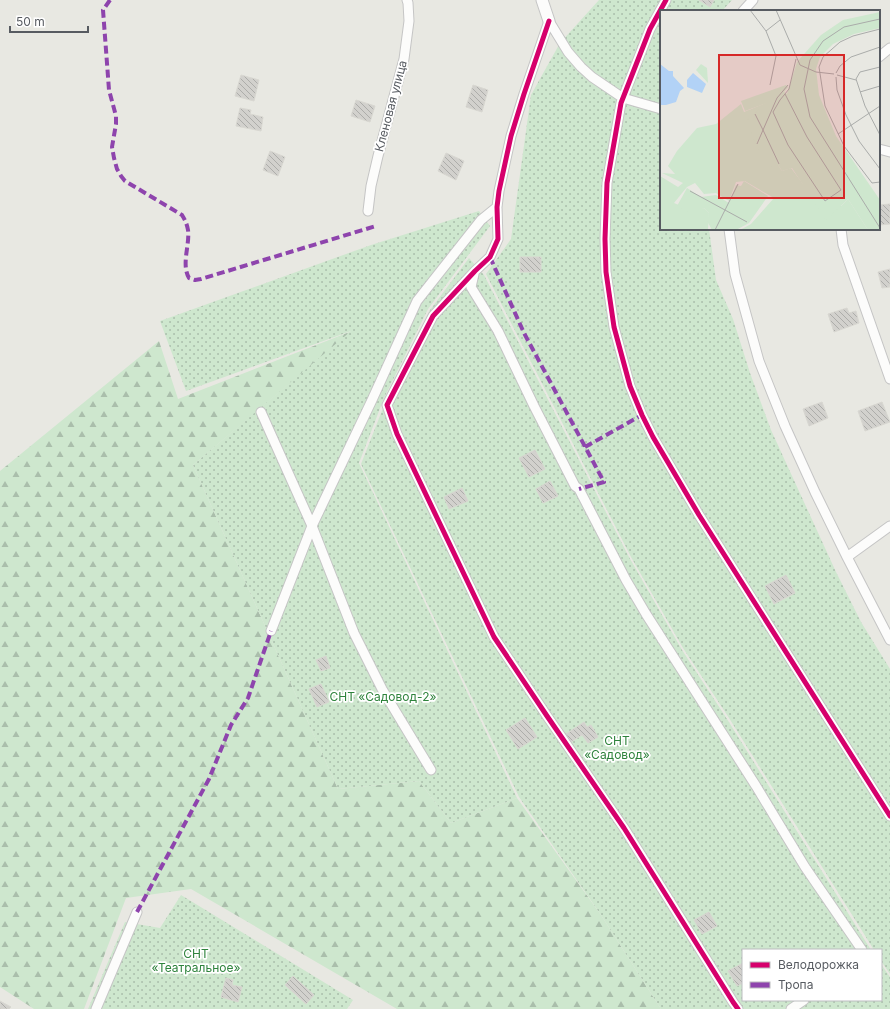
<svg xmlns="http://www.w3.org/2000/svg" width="890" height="1009" viewBox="0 0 890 1009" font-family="Inter,sans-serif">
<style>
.forest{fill:url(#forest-firs)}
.garden{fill:url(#garden-dots)}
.building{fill:url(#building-back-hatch);stroke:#d8d7d1}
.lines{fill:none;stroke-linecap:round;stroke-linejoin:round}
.minor-casing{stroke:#c5c5c5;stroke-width:11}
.tertiary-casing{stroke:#c5c5c5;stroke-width:13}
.minor{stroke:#fcfcfb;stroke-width:9}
.tertiary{stroke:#fcfcfb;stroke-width:11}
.quiet{stroke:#8e44ad;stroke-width:4;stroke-dasharray:8 4;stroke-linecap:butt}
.cycleway-casing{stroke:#fff;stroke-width:8}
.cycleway{stroke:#d6006c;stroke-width:5}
.labels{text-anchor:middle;stroke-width:3.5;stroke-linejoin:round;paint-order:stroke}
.street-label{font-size:12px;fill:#575b61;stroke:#fff}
.park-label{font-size:12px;fill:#2e833c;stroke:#fff}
.inset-road{fill:none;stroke:#aaacaa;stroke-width:1}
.view{fill:#d62828;fill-opacity:0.15;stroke:#d62828;stroke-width:2}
.inset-edge{fill:none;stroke:#575b61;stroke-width:2}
</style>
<defs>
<pattern id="forest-firs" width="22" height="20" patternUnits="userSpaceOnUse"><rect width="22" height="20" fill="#cee7ce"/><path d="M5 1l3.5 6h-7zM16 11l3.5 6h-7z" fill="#aabeab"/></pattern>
<pattern id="garden-dots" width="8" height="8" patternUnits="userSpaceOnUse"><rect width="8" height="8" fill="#cee7ce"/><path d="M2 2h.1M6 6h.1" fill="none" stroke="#aabeab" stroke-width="1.8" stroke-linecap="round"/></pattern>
<pattern id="building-back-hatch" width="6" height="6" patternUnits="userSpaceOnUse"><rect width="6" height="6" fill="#d2d1cd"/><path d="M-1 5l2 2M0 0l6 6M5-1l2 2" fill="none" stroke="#adadaa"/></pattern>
</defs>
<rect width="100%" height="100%" fill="#e8e8e2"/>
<path class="forest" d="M352 331 193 465 338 789 419 781 451 823 517 798 601 915 661 1009H397L191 889 126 898 84 1009H34L0 987V471L159 341 178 399Z"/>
<path class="garden" d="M599 0H732L722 11H661V229H709L716 280 733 319 750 373 771 430 836 572 861 622 890 669V974L881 961V950H874L729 718 683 648 631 557 486 274 511 239 531 95 560 43Z
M479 211 490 226 428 309 384 398 359 463 517 798 451 823 419 781 338 789 193 465 351 331 186 391 160 321 371 245Z
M469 258 484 275 629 557 682 650 727 719 871 950H743V1000H881V964L890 977V1009H661L601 915 519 797 361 464 387 398 430 310Z
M181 895 353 1000 347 1009H88L125 922 160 928Z"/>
<path class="building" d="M699 0H714L710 7Z
M241 75 259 80 254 101 235 96Z
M473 85 488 90 482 112 466 107Z
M356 100 375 106 370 122 351 116Z
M240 108 251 110 250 114 263 117 261 131 236 126Z
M270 151 285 157 278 176 263 170Z
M446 153 464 161 456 180 438 171Z
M890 204V224L879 225V205Z
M520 257H541V272H520Z
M890 269V287L882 288 878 272Z
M847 308 849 313 856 311 859 323 834 332 828 314Z
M822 402 828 418 809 426 803 409Z
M882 402 890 422 865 431 858 411Z
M535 450 545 469 529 477 519 458Z
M550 481 558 496 543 503 536 489Z
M462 488 468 501 449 509 444 497Z
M786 575 795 593 774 604 765 586Z
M326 656 330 668 321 671 316 660Z
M321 684 329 702 317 707 309 689Z
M525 718 537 737 518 749 506 730Z
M584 722 587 727 591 725 598 737 588 743 582 735 571 742 566 734Z
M709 912 717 926 702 934 694 920Z
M743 963V983L737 986 728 971Z
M293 976 314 995 306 1004 285 985Z
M226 978 233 980 232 985 242 987 238 1002 221 997Z
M0 1001 11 1007 9 1009H0Z"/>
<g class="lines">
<g class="minor-casing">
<path id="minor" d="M666 0 650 29 621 103 607 183 605 239 606 272 614 327 630 386 642 415 653 437 699 515 890 816
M743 11 753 0
M549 21 524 94 511 136 499 191 497 207 498 239 490 257 475 271 433 316 387 405 397 434 494 637 547 716 624 828 733 1002 738 1009
M549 21 568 52 581 67 592 77 623 98 661 109
M879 57 890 48
M879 149 890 152
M368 211 371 186 378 156 404 59 409 21 408 3 407 0
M729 229 735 274 759 361 785 426 815 492 847 557 890 640
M841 229 843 245 890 379
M474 274 471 287 498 331 534 406 575 486 579 489 626 580 646 614 756 786 805 867 862 950
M261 412 312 526 271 631
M847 557 890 526
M431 770 382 689 354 633 312 526 372 400 417 301 481 220 497 207
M96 1009 137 912
M791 1009 804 1000"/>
</g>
<g class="tertiary-casing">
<path id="tertiary" d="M542 0 549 21"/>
</g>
<use href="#minor" class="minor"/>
<use href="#tertiary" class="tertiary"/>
<path class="quiet" d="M110 0 103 10 109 90 116 116V124L112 147 114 158 117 169 121 176 125 181 182 215C185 220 187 224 188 230 190 245 181 264 189 278L195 280 201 279 376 226
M490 257 524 333 604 482 579 489
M585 447 642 415
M137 912 209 779 231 725 248 698 271 631"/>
<g class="cycleway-casing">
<path id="cycleway" d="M666 0 650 29 621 103 607 183 605 239 606 272 614 327 630 386 642 415 653 437 699 515 890 816
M549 21 524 94 511 136 499 191 497 207 498 239 490 257 475 271 433 316 387 405 397 434 494 637 547 716 624 828 733 1002 738 1009"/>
</g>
<use href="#cycleway" class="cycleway"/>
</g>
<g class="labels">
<g class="street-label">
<text transform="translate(391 106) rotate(-75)" y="4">Кленовая улица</text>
</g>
<g class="park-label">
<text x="383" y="701">СНТ «Садовод-2»</text>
<text x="617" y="745">СНТ<tspan x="617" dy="14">«Садовод»</tspan></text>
<text x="196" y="958">СНТ<tspan x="196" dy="14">«Театральное»</tspan></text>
</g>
</g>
<g transform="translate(660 10)">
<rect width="220" height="220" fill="#e8e8e2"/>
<path d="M108 92 118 155 122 161 131 158 143 174 181 196 188 189 208 220H80L91 214 114 188 85 171 76 172 69 191 56 183 44 184 35 173 27 177 14 193 33 201 44 198 49 203 48 220H0V166L18 177 23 173 2 163 15 164 8 156 17 141 37 118 56 114 81 94 84 102Z" fill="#cee7ce"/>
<path d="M41 54 47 58 48 73 36 60Z" fill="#cee7ce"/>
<path d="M220 2V18L194 24 173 34 160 47 156 59 159 85 176 126 220 190V220H208L188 189 166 210 132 158 122 161 118 155 106 157 86 111 107 93 85 101 81 91 126 75 128 77 124 82 127 84 137 52 161 25 183 10ZM84 171 108 186 89 213 76 220H52L47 211 49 203 44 198 32 204 17 196 27 178 41 187 56 185 69 193 76 175 81 176Z" fill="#cee7ce"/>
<path d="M0 54 9 61H13V66L24 78 20 81 16 92 6 95H0ZM33 63 46 74 42 83 27 77V70Z" fill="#b2d2f6"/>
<path class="inset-road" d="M90 0 106 21M116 0 140 55 156 62 174 64M220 9 184 17 163 31 150 50 144 79 150 107 220 218M220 19 193 26 180 32 163 47 159 57 165 96 184 136 212 173 220 172M220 57 200 62 196 69 205 96 220 125M176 63 180 56 191 47 220 37M177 65 196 70M176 67 177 80 186 105 199 131 220 159M110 75 116 46 106 21 120 10M200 82 220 76M125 84 147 127 181 180 165 191 128 135 113 102 120 90 129 79 136 49M95 104 103 120 97 134M178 124 220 96M119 154 103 120 117 88 128 75M30 181 87 212M55 220 78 174"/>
<path class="view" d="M59 45H184V188H59Z"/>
<rect width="220" height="220" class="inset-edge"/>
</g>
<rect x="742" y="949" width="140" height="52" fill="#ffffff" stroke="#bcbdc0"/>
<rect x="750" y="962" width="20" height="6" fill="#d6006c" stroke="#bcbdc0"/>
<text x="778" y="969" font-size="12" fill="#575b61">Велодорожка</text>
<rect x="750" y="982" width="20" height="6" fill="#8e44ad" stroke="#bcbdc0"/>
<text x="778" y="989" font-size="12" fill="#575b61">Тропа</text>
<path d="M10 26v6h78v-6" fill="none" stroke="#575b61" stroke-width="2"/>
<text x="16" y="26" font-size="12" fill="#575b61" stroke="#ffffff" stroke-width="3" paint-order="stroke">50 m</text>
</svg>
